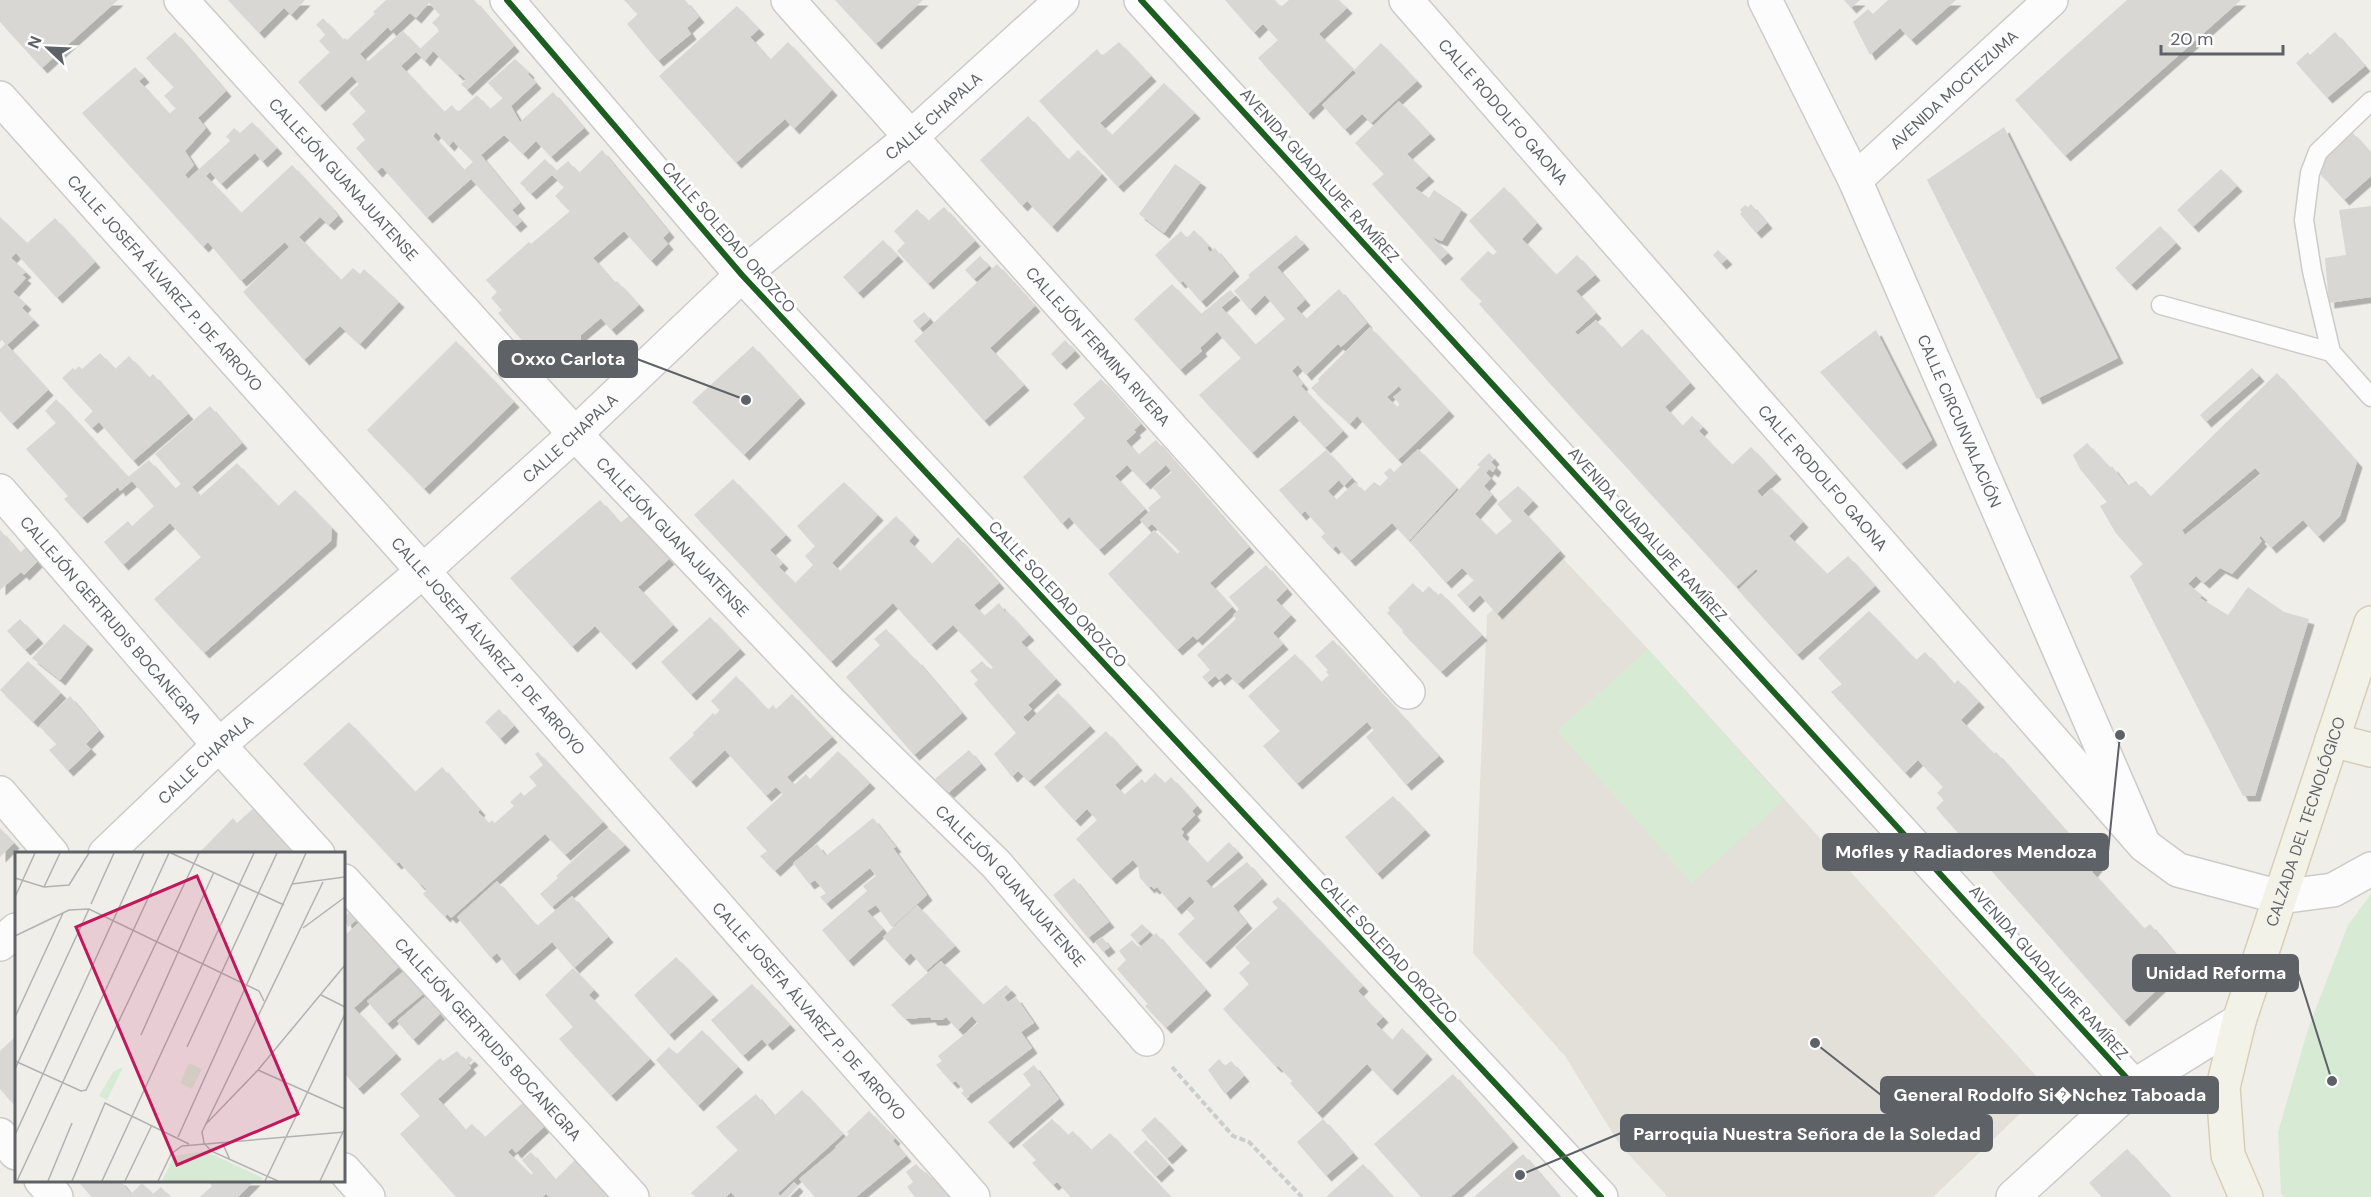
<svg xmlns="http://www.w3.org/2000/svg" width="2371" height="1197" viewBox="0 0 2371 1197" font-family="'DM Sans',sans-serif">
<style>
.education{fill:#e2e0d9}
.green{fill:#d7ebd4}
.building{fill:#d8d7d4;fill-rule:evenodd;filter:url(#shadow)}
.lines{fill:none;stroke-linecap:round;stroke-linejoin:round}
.lane-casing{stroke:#cbcbcb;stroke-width:21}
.street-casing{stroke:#cbcbcb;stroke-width:36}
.secondary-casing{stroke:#cbcbcb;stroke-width:36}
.primary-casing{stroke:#d7ceb6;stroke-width:36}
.path{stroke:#cacfcb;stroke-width:4;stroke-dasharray:6 3;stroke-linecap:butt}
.lane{stroke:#fdfcfc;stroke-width:18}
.street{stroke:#fdfcfc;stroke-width:33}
.secondary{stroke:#fdfcfc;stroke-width:33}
.primary{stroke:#f3f2e9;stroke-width:33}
.cycleway-casing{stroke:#fff;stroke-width:10}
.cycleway{stroke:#1b5e20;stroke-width:6}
.labels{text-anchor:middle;stroke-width:6;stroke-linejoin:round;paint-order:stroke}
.street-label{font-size:16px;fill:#5e6267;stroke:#fff}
.inset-road{fill:none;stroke:#b1b2b1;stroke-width:1.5}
.view{fill:#c2185b;fill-opacity:0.15;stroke:#c2185b;stroke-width:3}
.inset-edge{fill:none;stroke:#5e6267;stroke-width:3}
.leader{fill:none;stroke:#5e6267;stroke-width:2}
.callout-dot{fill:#5e6267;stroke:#fff;stroke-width:2}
.callout{fill:#5e6267;stroke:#5e6267;stroke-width:2}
.callout-label{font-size:18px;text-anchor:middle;font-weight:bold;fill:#fff}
</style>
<defs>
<filter id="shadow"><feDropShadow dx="5.5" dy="5.5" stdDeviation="0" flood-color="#0004"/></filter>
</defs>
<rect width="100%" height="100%" fill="#efeee9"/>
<path class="education" d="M1555 550 1648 649 2047 1088 1933 1197H1668L1620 1145 1565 1056 1473 953 1487 615Z"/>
<path class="green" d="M1648 649 1783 800 1692 883 1557 731Z
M2371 894V1197H2284L2281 1194 2278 1132 2308 1029 2348 925Z"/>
<path class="building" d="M0 0H118L42 68 0 22Z
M228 0H305L291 15 284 8 259 33Z
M386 0H474L514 46 467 90 461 84 466 80 460 74 458 75 433 51 425 61 416 52 401 66 444 112 452 105 458 112 477 95 490 109 503 98 488 83 515 59 529 72 528 74 536 83 511 106 520 122 553 92 584 128 551 157 536 141 523 154 504 135 481 155 520 203 512 210 522 221 515 227 471 179 427 218 382 167 377 172 356 148 365 140 352 124 366 111 349 93 359 84 352 76 320 106 298 82 330 52 319 41 326 34 316 25 323 18 343 40 345 38 347 40 375 14 373 12ZM429 3 440 15 432 23 440 30 420 49 403 31 367 62 360 54 388 27 391 31 410 13 416 18ZM436 132 449 146 453 141 473 162 464 170 433 136Z
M624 0H685L699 17 687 28 691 34 658 61 627 24 638 14Z
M835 0H923L876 44Z
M1225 0H1275L1281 7 1289 0H1339L1347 8 1319 34 1354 70 1381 43 1417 81 1371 123 1362 114 1345 130 1322 105 1356 73 1353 70 1308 114 1258 58 1278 40 1263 24 1254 33Z
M1844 0H1860L1851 8Z
M1888 0H1956L1911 40 1900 28 1870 55 1853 22 1868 9 1873 14Z
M2127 0H2241L2065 156 2015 100Z
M737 6 759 29 750 37 770 60 788 42 832 90 794 129 785 119 736 163 659 76Z
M175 32 226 91 198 118 206 128 185 151 194 165 185 175 188 179 229 142 230 140 226 137 234 128 240 133 252 122 277 148 262 162 255 153 221 184 210 172 206 176 241 213 292 165 331 207 338 216 329 225 320 217 299 237 341 280 353 268 360 274 364 269 399 302 360 344 340 326 304 360 243 292 289 247 285 242 241 281 208 242 203 247 82 113 135 67 144 77 139 81 169 114 176 108 164 96 174 87 146 58Z
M2335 32 2365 66 2327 98 2296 63 2308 52 2310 55Z
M1119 42 1151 76 1100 123 1112 135 1164 83 1195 113 1118 187 1039 101 1097 49 1102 56Z
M1399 101 1430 134 1407 154 1429 176 1415 188 1429 198 1434 190 1462 209 1442 241 1432 237 1448 253 1440 260 1372 184 1384 174 1355 143Z
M1028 116 1068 160 1078 150 1102 174 1052 227 1027 201 1022 206 980 160Z
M2004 127 2118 358 2037 399 1927 180Z
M2351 131 2371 153V176L2344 200 2313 166Z
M602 150 669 232 663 238 668 244 651 261 624 231 593 258 615 283 617 281 639 305 611 330 601 318 581 335V341L571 352 566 349 553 358 558 363 549 371 498 313 502 310 491 298 497 292 486 280 529 242 531 244 570 211 555 196 564 187 552 175 531 194 520 183 545 159 556 171 568 161 579 173Z
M1175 164 1201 182 1164 233 1139 214Z
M2221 169 2237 186 2193 227 2177 210Z
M1504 187 1537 223 1522 239 1556 275 1577 255 1595 275 1576 291 1596 313 1575 332 1578 335 1596 320 1621 348 1642 329 1690 383 1665 407 1682 426 1692 416 1703 427 1699 431 1732 465 1751 447 1776 474 1757 491 1762 497 1771 488 1803 522 1789 536 1827 574 1848 556 1875 586 1797 655 1738 590 1758 571 1756 569 1736 587 1564 399 1479 304 1482 301 1460 279 1488 251 1493 255 1497 252 1469 221Z
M1751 204 1767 223 1756 233 1740 214 1742 212 1740 210 1745 205 1748 207Z
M2371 206V297L2329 303 2325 258 2346 255 2339 210Z
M944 207 975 241 928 284 897 251 905 243 894 231 917 209 928 221Z
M0 217 27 243 55 218 95 262 57 298 16 253 11 258 26 272 22 275 26 278 13 292 26 304 22 308 34 320 7 345 48 390 12 424 0 411V349L5 344 2 340 0 342Z
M2160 226 2176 243 2131 285 2115 268Z
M1194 230 1209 246 1207 248 1210 252 1215 248 1234 271 1201 302 1183 281 1180 283 1155 255 1181 231 1187 238Z
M1296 235 1304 244 1277 267 1305 300 1296 308 1306 319 1339 289 1367 323 1341 347 1338 344 1306 375 1298 365 1292 371 1303 384 1301 386 1343 431 1325 448 1294 415 1252 453 1199 395 1241 358 1217 332 1200 348 1202 351 1180 370 1134 319 1172 284 1201 314 1230 290 1235 295 1221 307 1255 345 1285 319 1265 295 1250 310 1234 291 1250 277 1248 275Z
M883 240 898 256 858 293 843 277Z
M1718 250 1727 259 1721 264 1713 255Z
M980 256 989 266 974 279 965 270Z
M997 264 1035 306 990 348 1024 385 984 421 914 341Z
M924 312 930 319 919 329 913 321Z
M1370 327 1449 411 1398 460 1357 416 1350 424 1311 388 1319 381 1318 379ZM1399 386 1402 390 1393 397 1400 404 1397 407 1387 397Z
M1876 330 1932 440 1901 464 1820 372Z
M1065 340 1075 351 1061 364 1051 354Z
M456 341 514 402 424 489 367 430Z
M753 346 800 398 744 455 692 402Z
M100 353 115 369 129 356 149 378 153 374 188 414 133 461 99 422 92 428 84 420 93 411 62 378 73 368 75 370 79 366 82 369Z
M2252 368 2259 376 2206 422 2200 415Z
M2277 373 2357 462 2340 516 2318 537 2303 520 2271 548 2261 536 2259 538 2262 541 2232 574 2220 568 2204 583 2196 576 2188 584 2202 595 2200 598 2228 615 2248 587 2284 612 2309 619 2255 796H2243L2130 576 2143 564 2115 532 2100 506 2107 502 2080 469 2073 455 2087 443 2110 468 2112 466 2127 486 2136 481 2150 497ZM2255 468 2261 474 2185 535 2182 530Z
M1101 379 1141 424 1134 430 1136 432 1126 441 1138 455 1156 440 1249 547 1210 583 1232 607 1197 640 1193 636 1177 650 1108 574 1154 530 1177 554 1180 551 1152 524 1147 528 1140 520 1150 511 1148 508 1161 497 1153 488 1172 472 1166 465 1145 484 1127 465 1115 476 1145 509 1099 550 1069 517 1062 524 1023 477 1085 418 1073 404Z
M56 399 128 477 149 460 175 489 181 484 155 454 210 406 242 443 192 487 200 496 237 463 278 506 295 490 332 528 331 541 204 653 154 599 201 557 170 523 123 565 104 542 128 521 132 526 154 506 132 481 120 491 118 487 82 518 64 499 68 496 26 449 56 423 45 411Z
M1418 449 1457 488 1409 541 1392 523 1350 561 1336 546 1333 549 1321 537 1325 533 1305 511 1301 515 1279 490 1326 450 1352 478 1344 486 1339 480 1328 491 1336 500 1355 482 1364 492 1374 482 1380 486 1388 478 1384 473 1390 468 1394 472Z
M1489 453 1494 459 1491 462 1496 467 1493 472 1489 469 1486 473 1491 478 1484 486 1492 495 1475 514 1496 535 1512 521 1497 504 1518 486 1533 501 1523 511 1560 551 1497 614 1480 595 1468 607 1457 595 1474 580 1462 568 1446 583 1410 542 1480 467 1477 465Z
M733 479 786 535 770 550 783 563 779 567 795 583 813 565 805 556 815 546 797 526 844 482 878 515 832 563 840 571 896 516 914 535 909 541 932 564 958 537 999 583 974 605 984 616 999 603 1005 612 1007 611 1029 635 1021 642 1056 679 1028 705 1032 709 1023 717 1028 722 1058 693 1090 726 1029 781 1018 771 1012 777 994 754 1016 733 974 684 978 680 970 671 982 661 990 670 993 667 953 625 931 645 893 603 831 662 694 515Z
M600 500 620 523 629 516 669 559 638 587 673 625 631 664 595 626 572 647 510 578Z
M0 530 20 553 29 544 41 558 24 575 21 572 0 590Z
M1266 565 1287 589 1276 600 1291 615 1273 633 1283 644 1238 684 1227 673 1219 680 1215 675 1207 682 1202 677 1210 670 1197 655 1236 619 1233 615 1239 609 1229 597Z
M1413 583 1422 593 1429 586 1438 595 1441 593 1482 635 1441 672 1402 632 1403 630 1387 613 1390 610 1388 608Z
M1869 611 1916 660 1925 652 1954 684 1958 680 1979 702 1961 720 1994 754 1996 752 2097 866 2092 872 2144 929 2150 924 2184 964 2124 1021 1936 808 1944 800 1937 793 1943 787 1918 760 1905 773 1831 692 1842 684 1818 658Z
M710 617 740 649 691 695 661 662Z
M20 619 38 638 25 650 7 631Z
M64 624 88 644 60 680 32 658Z
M886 629 915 660 916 659 962 713 914 755 846 677 880 645 874 639Z
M1333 640 1439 756 1406 785 1366 737 1374 730 1367 722 1297 784 1263 746 1280 731 1248 696 1295 654 1321 682 1329 675 1326 672 1328 670 1315 656Z
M28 661 61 693 33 722 0 690Z
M736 676 768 710 773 705 776 709 792 694 832 737 787 777 794 785 806 774 810 779 838 751 870 783 775 871 760 856 767 851 746 828 783 794 776 787 766 796 725 750 691 782 669 758 694 735 693 733 713 713 715 715 720 710 711 701Z
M70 696 99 731 86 744 91 749 68 771 49 750 57 744 39 726Z
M499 709 514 726 500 739 485 722Z
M349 722 415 792 442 767 480 810 478 812 489 823 492 820 495 823 514 806 510 802 521 792 524 796 537 785 529 777 543 765 535 754 538 752 603 822 565 855 545 834 451 918 447 914 445 917 423 894 427 890 421 884 420 885 399 862 396 864 303 764Z
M1106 731 1137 765 1115 785 1124 795 1142 779 1145 783 1155 773 1165 783 1171 777 1197 806 1192 811 1195 815 1181 829 1184 832 1182 836 1207 863 1229 842 1238 852 1206 881 1213 889 1247 862 1262 879 1233 906 1247 923 1205 963 1178 934 1195 918 1187 910 1195 902 1190 896 1176 909 1157 887 1154 889 1151 886 1149 888 1140 878 1138 866 1133 860 1111 879 1076 839 1097 820 1087 809 1075 821 1044 787Z
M969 750 981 764 947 794 935 779Z
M1393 796 1425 830 1377 874 1345 837Z
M257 805 302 854H198L233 818 237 823Z
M873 818 896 847 893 848 927 895 892 927 876 905 867 911 883 929 848 961 822 930 867 891 863 886 876 876 870 868 826 904 820 897 826 893 815 880 809 884 793 863 817 844 826 856Z
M0 828 14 843 0 857Z
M608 828 625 845 552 907 540 894 558 878 556 876Z
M1074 878 1109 922 1088 938 1053 895Z
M497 881 532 921 538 925 572 896 608 937 574 968 552 942 514 975 497 953 491 958 457 917Z
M1278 897 1363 986 1358 991 1383 1017 1376 1024 1392 1040 1402 1028 1427 1054 1392 1090 1367 1064 1317 1113 1290 1083 1293 1081 1278 1066 1276 1067 1223 1009 1249 984 1239 973 1250 963 1235 947 1278 908 1272 902Z
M917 905 955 946 926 971 911 953 904 960 883 937Z
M353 909 360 917 348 927 344 917Z
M363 919 403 963 354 1008 396 1054 358 1089 344 1073V936Z
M1142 924 1150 932 1138 943 1130 935Z
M1156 933 1206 990 1166 1028 1145 1006 1148 1004 1117 969 1126 960 1119 951 1132 940 1139 948Z
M1102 937 1110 947 1103 952 1095 942Z
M676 957 713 995 669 1035 634 995Z
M941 961 983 1005 1006 985 1011 990 1004 997 1008 1002 1016 997 1034 1023 1021 1032 1032 1048 966 1098 961 1093 964 1091 956 1081 952 1083 936 1065 942 1061 938 1056 978 1023 972 1016 958 1030 946 1017 942 1020H932L930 1017 906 1019 891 1005Z
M573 968 594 990 589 995 650 1059 611 1096 559 1039 573 1027 545 995Z
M404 971 423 994 387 1024 367 1001Z
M752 984 790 1025 767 1045 762 1039 743 1056 711 1020Z
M425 997 440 1014 413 1040 397 1021Z
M702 1030 738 1067 698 1106 656 1060 669 1047 677 1054Z
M16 1036V1107L0 1089V1051Z
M457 1051 465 1060 469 1056 473 1060 468 1064 471 1068 438 1099 465 1130 472 1124 485 1137 528 1098 549 1122 516 1153 512 1148 508 1152 531 1175 533 1173 522 1160 531 1152 555 1180 577 1158 618 1197H549L546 1194 542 1197H456L400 1134 420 1116 400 1094 440 1058 443 1061Z
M1219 1059 1225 1066 1231 1061 1244 1076 1225 1094 1208 1070Z
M1034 1065 1059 1099 1008 1143 988 1122 1031 1085 1023 1074Z
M1453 1074 1513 1142 1451 1197H1421L1374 1144Z
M802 1090 843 1134 778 1193 780 1196 794 1182 798 1186 788 1197H735L731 1192 726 1197H695L691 1193 738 1150 716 1127 756 1094 774 1116Z
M869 1111 895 1138 893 1141 906 1156 856 1197H815L799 1179 836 1148 835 1147 849 1134 847 1132Z
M1155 1117 1182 1145 1167 1159 1141 1130Z
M1052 1119 1068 1135 1073 1131 1091 1150 1110 1133 1171 1197H1071L1057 1182 1053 1185 1032 1163 1036 1160 1022 1145Z
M1323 1119 1353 1153 1326 1176 1297 1142Z
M1146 1140 1169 1165 1156 1177 1133 1152Z
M2127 1149 2168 1194 2171 1197H2102L2089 1183Z
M1523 1154 1560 1197H1474Z
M916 1164 924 1173 926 1172 949 1197H915L907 1187 913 1182 906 1172Z
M1363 1164 1393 1197H1326Z
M84 1180H120L131 1194 142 1183 153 1194 161 1187 170 1197H92L80 1184Z
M206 1180H255L238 1197H200L212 1186Z"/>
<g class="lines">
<g class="lane-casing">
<path id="lane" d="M2161 305 2331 352 2371 397
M2331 352 2312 271 2304 220 2310 173 2318 152 2371 101"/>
</g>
<g class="street-casing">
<g id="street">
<path id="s1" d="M181 0 575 434 831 703 996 864 1147 1039"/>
<path d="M507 0 742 275 1601 1197"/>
<path id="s2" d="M788 0 1408 692"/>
<path d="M1141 0 2134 1086"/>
<path id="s3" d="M1765 0 1855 180 2141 838"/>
<path id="s4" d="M0 98 423 571 973 1197"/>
<path id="s5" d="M1855 180 2051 0"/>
<path id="s6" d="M0 491 219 745 318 854"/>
<path d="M0 793 52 854"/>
<path id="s7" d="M344 881 632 1197"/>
<path d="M0 1135 16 1153"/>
<path d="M344 1170 368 1197"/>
<path d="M41 1180 56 1197"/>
<path d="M2013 1197 2134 1086 2239 1021"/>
</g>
</g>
<g class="secondary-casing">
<g id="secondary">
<path id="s8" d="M1406 0 2144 845 2178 870 2280 897 2333 890 2371 869"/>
<path id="s9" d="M105 854 219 745 423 571 575 434 742 275 912 136 1062 0"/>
<path d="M0 944 16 930"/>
</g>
</g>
<g class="primary-casing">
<g id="primary">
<path d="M2332 740 2371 750"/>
<path id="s10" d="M2246 1197 2228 1155 2223 1087 2239 1021 2371 623"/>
</g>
</g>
<path class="path" d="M1172 1067 1233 1136 1249 1142 1302 1197"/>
<use href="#lane" class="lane"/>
<use href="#street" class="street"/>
<use href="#secondary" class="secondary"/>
<use href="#primary" class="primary"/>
<g class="cycleway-casing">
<path id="cycleway" d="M507 0 742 275 1601 1197
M1141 0 2134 1086"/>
</g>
<use href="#cycleway" class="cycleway"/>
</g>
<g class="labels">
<g class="street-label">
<text dy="6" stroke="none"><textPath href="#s5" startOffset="134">AVENIDA MOCTEZUMA</textPath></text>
<text dy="6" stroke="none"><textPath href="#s8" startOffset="148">CALLE RODOLFO GAONA</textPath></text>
<text dy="6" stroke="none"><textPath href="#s9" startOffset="1110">CALLE CHAPALA</textPath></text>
<text transform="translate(1320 175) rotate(48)" y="6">AVENIDA GUADALUPE RAMÍREZ</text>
<text dy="6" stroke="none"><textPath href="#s1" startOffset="242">CALLEJÓN GUANAJUATENSE</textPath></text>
<text transform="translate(729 237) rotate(49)" y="6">CALLE SOLEDAD OROZCO</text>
<text dy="6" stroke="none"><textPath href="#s4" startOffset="248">CALLE JOSEFA ÁLVAREZ P. DE ARROYO</textPath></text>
<text dy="6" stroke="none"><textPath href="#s2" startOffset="465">CALLEJÓN FERMINA RIVERA</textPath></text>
<text dy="6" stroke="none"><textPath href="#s3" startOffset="464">CALLE CIRCUNVALACIÓN</textPath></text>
<text dy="6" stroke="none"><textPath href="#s9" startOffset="624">CALLE CHAPALA</textPath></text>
<text dy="6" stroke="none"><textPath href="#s8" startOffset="634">CALLE RODOLFO GAONA</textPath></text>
<text transform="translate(1648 534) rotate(48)" y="6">AVENIDA GUADALUPE RAMÍREZ</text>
<text dy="6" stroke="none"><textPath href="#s1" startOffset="728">CALLEJÓN GUANAJUATENSE</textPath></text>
<text transform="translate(1058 594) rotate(47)" y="6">CALLE SOLEDAD OROZCO</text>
<text dy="6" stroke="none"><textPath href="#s6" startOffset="170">CALLEJÓN GERTRUDIS BOCANEGRA</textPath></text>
<text dy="6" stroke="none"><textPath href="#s4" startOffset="734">CALLE JOSEFA ÁLVAREZ P. DE ARROYO</textPath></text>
<text dy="6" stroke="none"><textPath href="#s9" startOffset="138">CALLE CHAPALA</textPath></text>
<text dy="6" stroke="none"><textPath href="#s10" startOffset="392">CALZADA DEL TECNOLÓGICO</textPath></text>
<text dy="6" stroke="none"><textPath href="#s1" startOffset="1214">CALLEJÓN GUANAJUATENSE</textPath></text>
<text transform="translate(1389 950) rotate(47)" y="6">CALLE SOLEDAD OROZCO</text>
<text transform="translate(2049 972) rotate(48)" y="6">AVENIDA GUADALUPE RAMÍREZ</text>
<text dy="6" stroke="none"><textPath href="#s4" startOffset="1220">CALLE JOSEFA ÁLVAREZ P. DE ARROYO</textPath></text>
<text dy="6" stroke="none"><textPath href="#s7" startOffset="214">CALLEJÓN GERTRUDIS BOCANEGRA</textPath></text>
</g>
</g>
<g transform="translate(15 852)">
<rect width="330" height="330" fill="#efeee9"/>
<path d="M174 211 187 217 177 237 165 231ZM108 215 92 248 84 244 98 220ZM189 299 192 300 248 326 245 329H147L159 304Z" fill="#d7ebd4"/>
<path class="inset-road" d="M156 1 269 53M0 26 29 35 54 33 74 1M277 32 330 25M29 35 45 1M0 45 20 1M76 52 99 1M288 76 330 45M0 84 54 58 74 57 244 139 249 149M306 143 330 155M0 165 48 61M126 183 199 20M172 195 262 1M0 209 66 239 71 238 184 1M0 217 74 57M243 218 330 257M191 272 243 218 330 113M0 283 129 1M163 285 291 1M207 290 215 308M2 329 154 1M33 329 57 271M57 329 90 251 174 292M87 329 239 1M110 329 137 273M143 329 156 302 167 294 330 280M250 329 330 162M263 329 196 299 189 291 187 280 308 30M305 329 329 278"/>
<path class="view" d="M182 24 283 262 162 313 61 75Z"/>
<rect width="330" height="330" class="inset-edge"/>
</g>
<path class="leader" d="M746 400L637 359M2120 735L2108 852M2332 1081L2298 973M1815 1043L1881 1095M1520 1175L1621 1133"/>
<g class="callout-dot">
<circle cx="746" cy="400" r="6"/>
<circle cx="2120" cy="735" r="6"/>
<circle cx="2332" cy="1081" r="6"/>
<circle cx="1815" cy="1043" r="6"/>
<circle cx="1520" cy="1175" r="6"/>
</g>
<g class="callout">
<rect x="499" y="341" width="138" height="36" rx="6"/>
<rect x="1823" y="834" width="285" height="36" rx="6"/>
<rect x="2133" y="955" width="165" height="36" rx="6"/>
<rect x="1881" y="1077" width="337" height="36" rx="6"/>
<rect x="1621" y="1115" width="371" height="36" rx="6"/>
</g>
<g class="callout-label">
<text x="568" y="365">Oxxo Carlota</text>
<text x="1966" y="858">Mofles y Radiadores Mendoza</text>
<text x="2216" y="979">Unidad Reforma</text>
<text x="2050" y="1101">General Rodolfo Si�Nchez Taboada</text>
<text x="1807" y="1140">Parroquia Nuestra Señora de la Soledad</text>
</g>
<g transform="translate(48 48) rotate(293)" stroke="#ffffff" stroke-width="4.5" paint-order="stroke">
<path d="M0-4.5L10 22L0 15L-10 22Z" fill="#5e6267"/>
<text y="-9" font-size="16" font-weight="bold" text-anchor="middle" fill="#5e6267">N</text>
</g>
<path d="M2161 45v9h122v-9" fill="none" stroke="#5e6267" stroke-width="3"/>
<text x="2170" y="45" font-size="18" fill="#5e6267" stroke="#ffffff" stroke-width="4.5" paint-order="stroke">20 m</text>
</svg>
